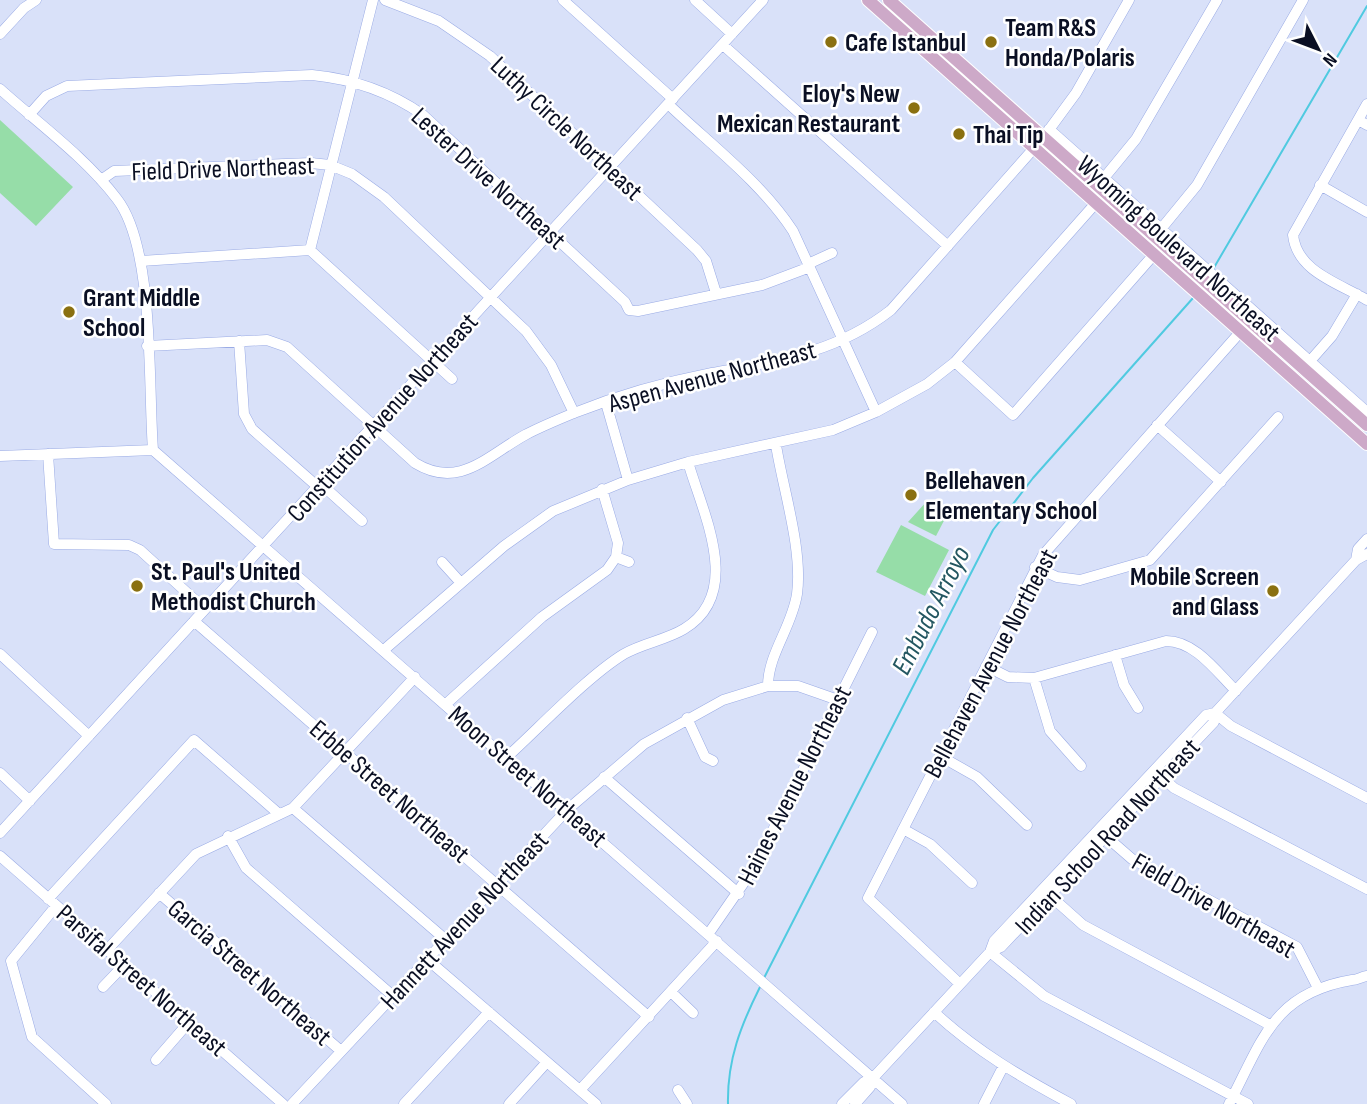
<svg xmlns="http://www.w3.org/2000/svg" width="1367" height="1104" viewBox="0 0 1367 1104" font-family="'Sofia Sans Condensed',sans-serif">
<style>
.park{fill:#96dda8}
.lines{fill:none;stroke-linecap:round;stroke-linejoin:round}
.stream{stroke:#50cae0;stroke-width:2}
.minor-casing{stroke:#9aabe5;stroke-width:11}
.major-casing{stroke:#fff;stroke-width:14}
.minor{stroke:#fff;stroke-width:10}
.major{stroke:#cda9c8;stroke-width:12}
.poi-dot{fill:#8a7011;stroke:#fff;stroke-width:2.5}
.labels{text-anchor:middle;stroke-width:5;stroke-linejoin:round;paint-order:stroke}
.poi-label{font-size:26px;font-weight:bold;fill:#0a0f23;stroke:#fff;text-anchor:start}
.street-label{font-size:26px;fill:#0a0f23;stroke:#fff}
.water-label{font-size:28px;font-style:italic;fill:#245761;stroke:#fff}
</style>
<rect width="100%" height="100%" fill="#d9e1f9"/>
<path class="park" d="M0 120 73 187 36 226 0 193Z
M927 501 949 511 936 536 908 522Z
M901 525 949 550 925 596 876 572Z"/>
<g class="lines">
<path class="stream" d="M1212 271 1367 6
M764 978 993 530 1033 478 1193 298
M728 1104C727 1060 741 1025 760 987"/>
<g class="minor-casing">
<path id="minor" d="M385 0 439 21 490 56 697 250 706 261 716 293
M563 0 673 99
M695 0 732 34
M0 34 24 8 36 0
M723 45 948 246
M0 89C39 124 85 157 117 199 155 248 148 385 153 450
M668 104C711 145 760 181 793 231L876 412
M1367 104 1293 235C1297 272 1339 283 1367 300
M29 115 46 96 67 86 312 75C353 79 389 91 423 115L625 302 629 310 638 311 762 285 810 267
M1358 120 1367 125
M1049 129 1367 412
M1104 178 1136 139 1217 0
M101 180 114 171 311 163 330 165 352 174 384 197 526 331 551 365 574 413
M1320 185 1367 212
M1161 229 1197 185 1303 0
M310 250 373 0
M141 261 310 250 452 379
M808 264 832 253
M239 341 244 414 252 429 318 487
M147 346 267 340 287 347 415 463C459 490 487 456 525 435 540 427 557 420 574 413 617 396 666 382 712 373 777 361 836 353 891 310L1043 138 1076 93 1129 0
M1310 361 1332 336 1357 294
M955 362 1013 415 1157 251
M606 403 628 480
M1157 425 1221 482
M153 450 902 1104
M48 454 54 544 129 545 140 550 205 609
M0 456 153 450
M321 484 362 521
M616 557 629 562
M1356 560 1358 549 1367 539
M442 562 461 583
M1035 567 1057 577 1080 580 1150 560 1278 417
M194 621 649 1017
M385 649 504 546 553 511 628 480 688 462 833 430 876 412 927 384 955 362 1095 204
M0 654 89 736
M1115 655 1124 685 1138 708
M986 666 1008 677 1034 678 1166 641C1195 641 1216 671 1236 691
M1034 678 1050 731 1081 766
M768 686C768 654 792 627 797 594 803 550 783 489 776 445
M446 704 542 617 607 570 616 557 618 543 602 489
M1215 713 1231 726 1367 798
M687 718 705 757 713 761
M940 756 977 777 1027 825
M507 757C540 727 588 676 624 654 643 643 666 640 684 629 744 593 703 514 688 462
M0 773 30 801
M1160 775 1174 788 1367 889
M604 777 739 894
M293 808 446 940
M903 829 930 844 972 883
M0 833 763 0
M1102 833 1132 859 1297 947 1318 988
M228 836 246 868 393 996
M0 856 283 1104
M1046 892 1083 925 1270 1025
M159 893 341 1051
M48 899 194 740 279 814
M56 906 11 961 32 1037 106 1104
M709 933 754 868 872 632
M107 950 196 854 293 808 415 677
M990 952 1001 947 1214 722 1215 713
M990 952 1044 996 1248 1104
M428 960 596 1104
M960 984 868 898 1043 555 1250 321
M103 987 124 965
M671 992 693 1013
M934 1012C976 1051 1021 1077 1071 1104
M156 1060 189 1022
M580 1090 717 941
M678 1090 687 1104
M292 1104 567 810 644 744 723 700 768 686H798L838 700
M404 1104 489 1012
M509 1104 547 1062
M842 1104 864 1082 873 1078
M855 1104 870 1087 873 1078 990 952 994 941 1206 715 1215 713 1356 560 1367 554
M984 1104 1003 1067
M1229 1104C1262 1041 1273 993 1352 980 1357 980 1361 977 1367 976"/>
</g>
<g class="major-casing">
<path id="major" d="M868 0 1367 444
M889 0 1367 425"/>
</g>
<use href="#minor" class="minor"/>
<use href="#major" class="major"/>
</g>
<g class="poi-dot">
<circle cx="831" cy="42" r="7"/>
<circle cx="991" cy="42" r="7"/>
<circle cx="914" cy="108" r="7"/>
<circle cx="959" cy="134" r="7"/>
<circle cx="69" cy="312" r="7"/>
<circle cx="911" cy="495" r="7"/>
<circle cx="137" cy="586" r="7"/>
<circle cx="1273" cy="591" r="7"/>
</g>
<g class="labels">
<g class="poi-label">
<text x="1005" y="36">Team R&amp;S<tspan x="1005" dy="30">Honda/Polaris</tspan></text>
<text x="845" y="51">Cafe Istanbul</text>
<text x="900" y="102" text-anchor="end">Eloy's New<tspan x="900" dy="30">Mexican Restaurant</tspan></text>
<text x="973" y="143">Thai Tip</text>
<text x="83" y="306">Grant Middle<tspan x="83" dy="30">School</tspan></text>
<text x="925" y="489">Bellehaven<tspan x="925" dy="30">Elementary School</tspan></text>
<text x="151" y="580">St. Paul's United<tspan x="151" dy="30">Methodist Church</tspan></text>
<text x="1259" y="585" text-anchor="end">Mobile Screen<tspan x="1259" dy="30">and Glass</tspan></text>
</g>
<g class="street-label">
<text transform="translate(567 128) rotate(43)" y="9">Luthy Circle Northeast</text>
<text transform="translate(223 168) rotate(-2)" y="9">Field Drive Northeast</text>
<text transform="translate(489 178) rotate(42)" y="9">Lester Drive Northeast</text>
<text transform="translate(1179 248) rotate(42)" y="9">Wyoming Boulevard Northeast</text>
<text transform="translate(712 376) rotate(-15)" y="9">Aspen Avenue Northeast</text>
<text transform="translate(382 417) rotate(-48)" y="9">Constitution Avenue Northeast</text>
<text transform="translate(990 663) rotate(-62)" y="9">Bellehaven Avenue Northeast</text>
<text transform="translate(528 776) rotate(41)" y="9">Moon Street Northeast</text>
<text transform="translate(794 785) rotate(-63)" y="9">Haines Avenue Northeast</text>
<text transform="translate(390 791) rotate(41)" y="9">Erbbe Street Northeast</text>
<text transform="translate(1107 836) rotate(-47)" y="9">Indian School Road Northeast</text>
<text transform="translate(1214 905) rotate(30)" y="9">Field Drive Northeast</text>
<text transform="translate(464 920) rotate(-47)" y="9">Hannett Avenue Northeast</text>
<text transform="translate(250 972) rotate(41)" y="9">Garcia Street Northeast</text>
<text transform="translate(142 980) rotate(41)" y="9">Parsifal Street Northeast</text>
</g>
<g class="water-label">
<text transform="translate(930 610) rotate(-63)" y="10">Embudo Arroyo</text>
</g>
</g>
<g transform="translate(1318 49) rotate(132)" stroke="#ffffff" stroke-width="5" paint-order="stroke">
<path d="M0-5L12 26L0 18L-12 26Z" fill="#0a0f23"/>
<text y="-10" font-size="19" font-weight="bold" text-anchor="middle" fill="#0a0f23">N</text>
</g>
</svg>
